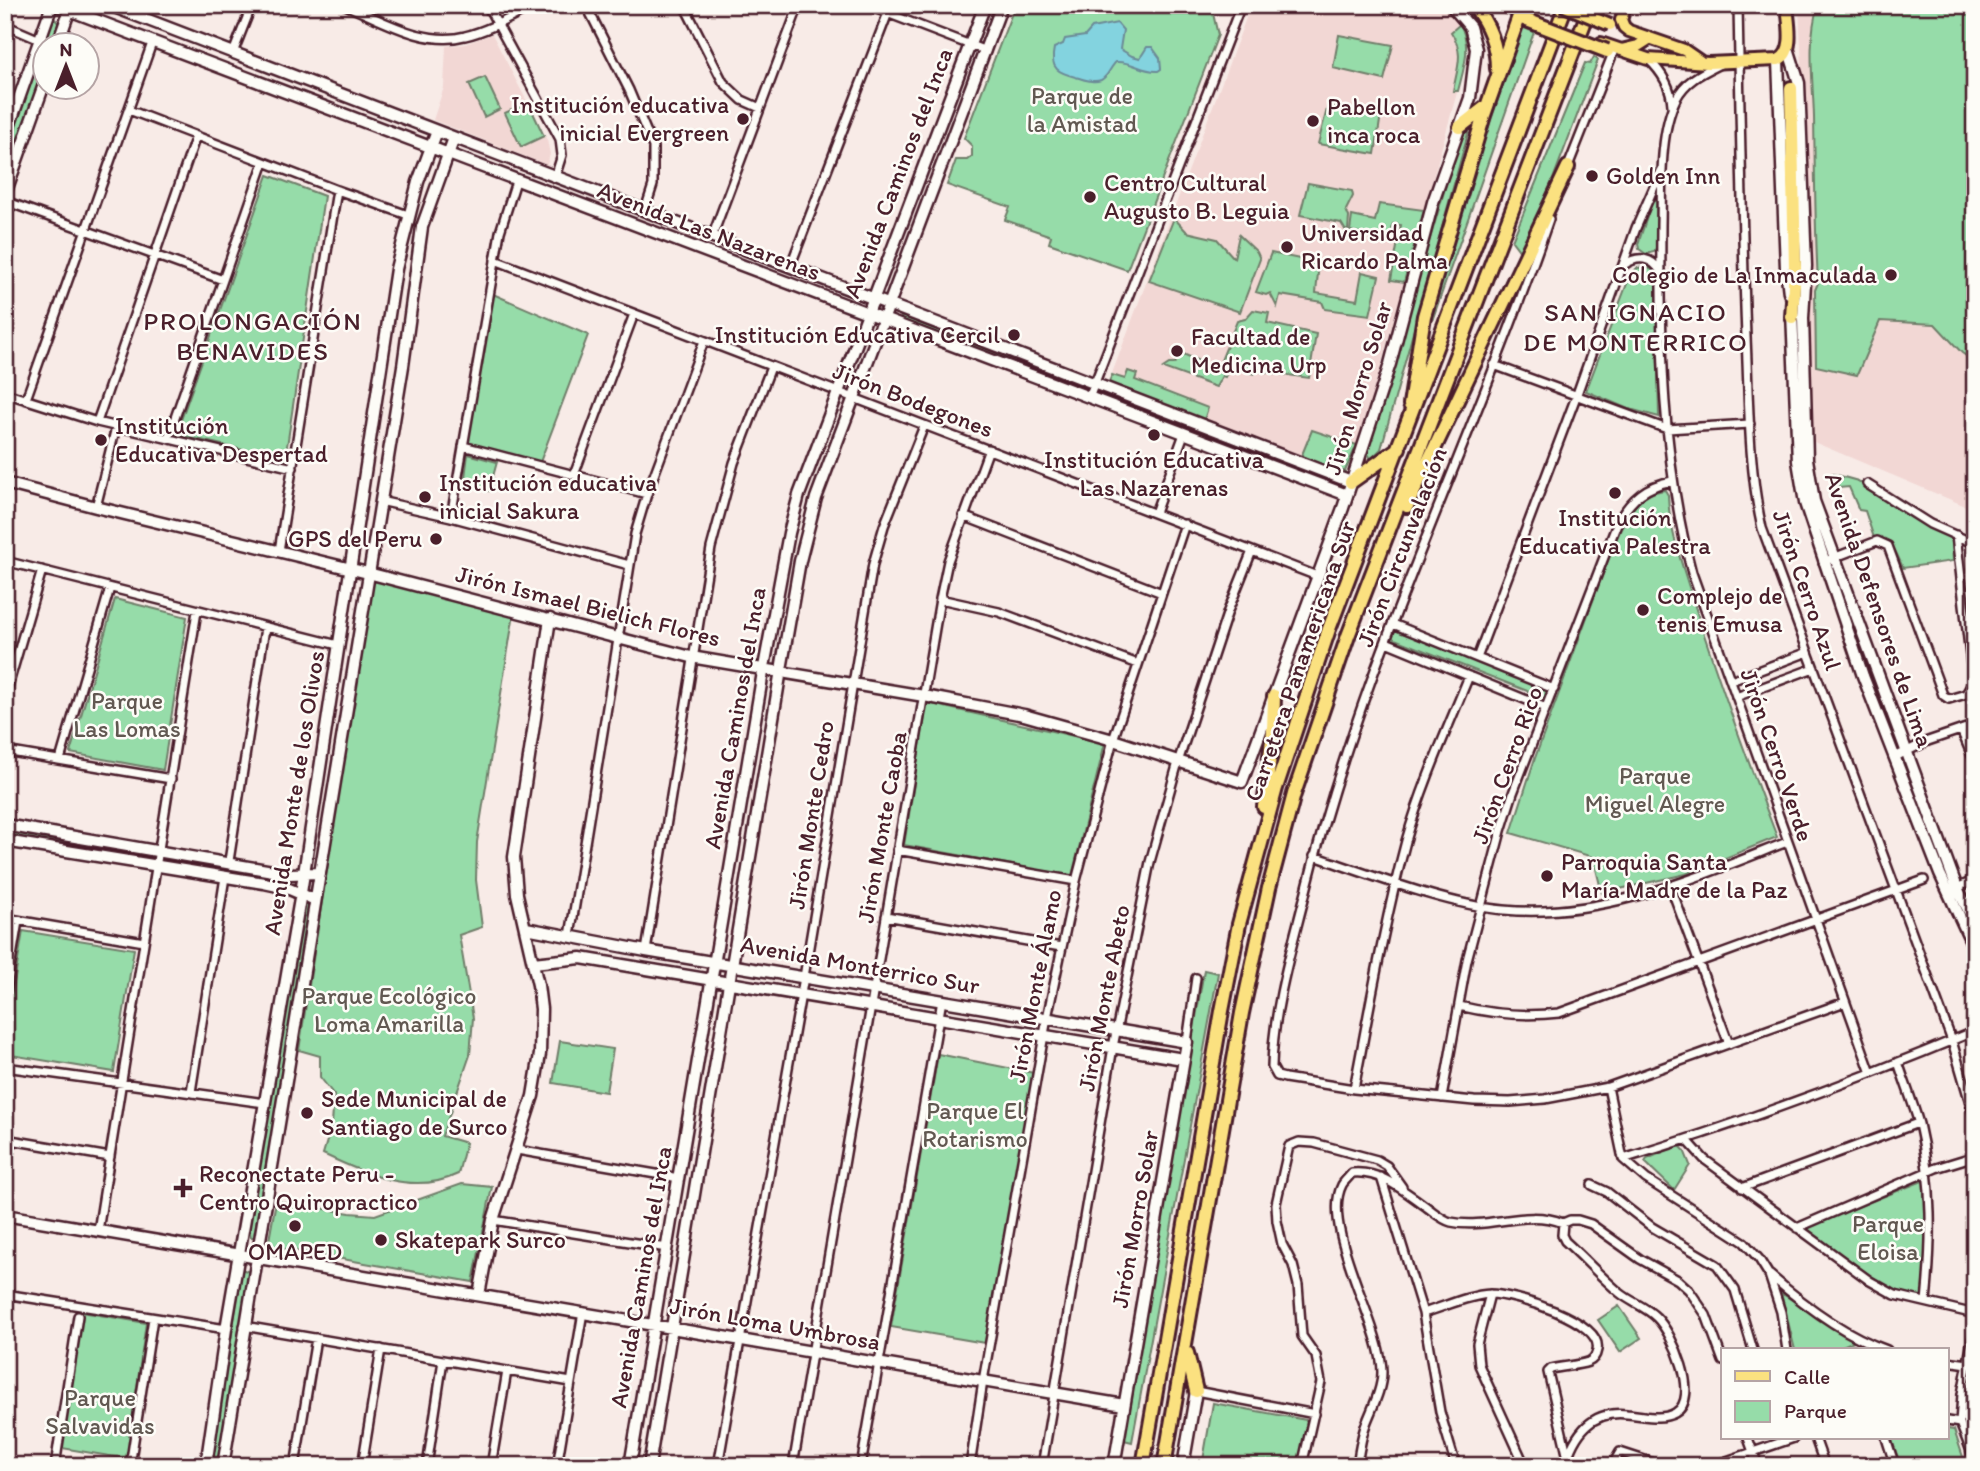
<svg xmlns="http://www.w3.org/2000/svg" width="1980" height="1471" viewBox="0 0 1980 1471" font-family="Itim,sans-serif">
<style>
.built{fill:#f2d7d4}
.green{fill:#96dca9;stroke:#707e6a;stroke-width:2}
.water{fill:#83d3df;stroke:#6c8b97;stroke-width:2}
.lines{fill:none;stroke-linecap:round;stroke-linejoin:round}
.street-casing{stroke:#4a1f2b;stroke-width:12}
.secondary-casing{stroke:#4a1f2b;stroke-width:15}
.primary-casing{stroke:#4a1f2b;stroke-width:16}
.highway-casing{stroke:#4a1f2b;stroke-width:18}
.street{stroke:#fdfcf7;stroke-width:7}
.secondary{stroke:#fdfcf7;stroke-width:10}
.primary{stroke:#fbe180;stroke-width:10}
.highway{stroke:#fbe180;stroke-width:12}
.primary-bridge-casing{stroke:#4a1f2b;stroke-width:16;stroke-linecap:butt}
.highway-bridge-casing{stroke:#4a1f2b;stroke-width:18;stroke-linecap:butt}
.primary-bridge{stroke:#fbe180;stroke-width:10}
.highway-bridge{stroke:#fbe180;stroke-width:12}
.poi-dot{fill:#4a1f2b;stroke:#fdfcf7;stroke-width:2.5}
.labels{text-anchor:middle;stroke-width:5;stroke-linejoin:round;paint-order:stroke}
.park-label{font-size:24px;fill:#615851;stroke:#fdfcf7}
.poi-label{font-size:24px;fill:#4a1f2b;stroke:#fdfcf7;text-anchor:start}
.street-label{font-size:24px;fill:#4a1f2b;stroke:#fdfcf7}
.neighbourhood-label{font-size:26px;letter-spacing:2px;fill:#4a1f2b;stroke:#fdfcf7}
</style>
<rect width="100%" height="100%" fill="#f8ebe7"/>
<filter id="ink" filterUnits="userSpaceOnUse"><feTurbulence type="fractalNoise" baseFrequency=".0143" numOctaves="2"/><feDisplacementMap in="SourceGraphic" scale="14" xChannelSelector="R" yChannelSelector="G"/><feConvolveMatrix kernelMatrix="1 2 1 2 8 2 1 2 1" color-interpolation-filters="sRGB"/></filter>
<g filter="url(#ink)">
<path class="built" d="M1251 5H1434L1446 10 1460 24 1467 40 1465 64 1375 387 1357 445 1345 471 1340 472 1108 384Z
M1799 5H1975V510L1809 440 1804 110Z
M492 34 547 140 550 154 547 165 433 120 444 87 446 46 465 44Z"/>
<path class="green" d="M1015 5H1211L1218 35 1127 270 1049 243 1051 236 1005 220 1010 207 947 185 956 160H967L972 156V146L964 138Z
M1818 5H1975V362L1962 353 1935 324 1880 321 1857 375 1816 366 1815 290 1818 283C1815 228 1815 173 1814 117 1813 81 1807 40 1818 5Z
M54 18 60 25 53 45 46 46 45 66 5 178V153L51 19Z
M1460 24C1472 47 1464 67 1458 91H1453C1457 69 1465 52 1451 32Z
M1522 27 1534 32 1433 318 1431 313 1482 147Z
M1339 35 1393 45 1384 80 1333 68Z
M1594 57 1598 60 1553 179 1521 253 1512 241 1585 63 1590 64Z
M485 77 500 109 484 117 469 84Z
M528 102 544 136 521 147 505 113Z
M1328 105 1381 114 1375 154 1318 144Z
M1470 126 1381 449 1371 459 1367 452 1459 141Z
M268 175 324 196 285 460 176 434Z
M1308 183 1352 191 1353 196 1346 210 1349 217 1348 230 1346 231 1341 223 1300 215Z
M1656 190 1657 246 1654 252 1646 254 1639 249 1638 244Z
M1379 204 1424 210 1404 282 1391 280 1401 225 1393 224 1391 239 1350 231 1352 216 1375 221Z
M1174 218 1187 232 1217 239 1234 258 1239 235 1257 252 1260 259 1240 312 1149 281Z
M1271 253 1319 263 1316 293 1357 300 1362 272 1379 276 1370 315 1325 309 1322 302 1280 295 1277 307 1270 293 1266 295 1256 292Z
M1646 267 1653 270 1656 276 1659 417 1626 408 1586 391 1630 276 1637 268Z
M493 294 588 335 540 462 467 443Z
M1253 310 1269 313 1267 323 1316 334 1309 378 1258 371 1254 374 1220 363 1237 321 1245 319Z
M902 316 1086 386 1084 392 899 321Z
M1181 353 1219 370H1228L1225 377 1222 376 1216 387 1163 368 1169 364H1174Z
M1128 371 1137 374 1135 380 1208 408 1204 420 1108 384 1112 375 1125 379Z
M1105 392 1343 483 1341 488 1103 397Z
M1312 430 1357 445 1345 471 1340 472 1301 457Z
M468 454 497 462 489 491 464 485Z
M1833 474 1858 481 1916 520 1949 537 1952 542 1953 561 1903 568C1896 553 1893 538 1874 538L1865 511 1859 510 1849 487 1839 488Z
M1665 490 1668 495C1669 530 1683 567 1693 600 1718 680 1747 759 1777 837L1686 874 1602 893 1593 857 1511 833 1535 758 1614 544C1625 520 1635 493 1665 490Z
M372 577 514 613 477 842 476 880 482 927 459 935 473 1018 470 1055 442 1136 466 1143 458 1174C413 1196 365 1174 323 1154L332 1124 334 1095 320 1077V1056L299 1050Z
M115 599 187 617 163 770 70 753Z
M1395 630 1548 690 1545 698 1392 638Z
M927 703 1105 743 1072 876 904 845Z
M5 828 141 851 139 860 5 837Z
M163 854 286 875V880L160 868Z
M306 901 309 906 254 1237H251L249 1228 304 903Z
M23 931 134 949 114 1072 5 1054V1037Z
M1204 970 1218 973 1132 1442 1124 1440Z
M560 1041 613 1049 606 1092 553 1083Z
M938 1054 1034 1073 985 1343 891 1327Z
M1679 1145 1684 1150 1690 1165 1674 1190 1645 1162 1647 1159Z
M1925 1180 1929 1219 1923 1297 1895 1292 1802 1229Z
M462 1184 492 1187 473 1282 268 1246 276 1201 350 1213 375 1215Z
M242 1269 249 1272 218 1466H211Z
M1781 1293 1853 1339 1854 1341 1833 1350H1795Z
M1619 1306 1641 1338 1620 1352 1598 1320Z
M82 1312 146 1323 127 1459 62 1448Z
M1213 1403 1306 1420 1309 1423 1299 1466H1202Z
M1947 1429 1954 1430 1966 1466H1901L1891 1438H1947Z"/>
<path class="water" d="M1117 23 1123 30 1120 49 1132 56 1140 58 1147 47H1152L1160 58 1161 69 1158 71C1142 72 1132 61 1116 62 1110 67 1109 76 1101 80 1094 83 1086 80 1079 78 1060 73 1049 71 1054 48L1063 44 1065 39 1085 36 1092 28Z"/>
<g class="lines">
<g class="street-casing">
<path id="street" d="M345 5C382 20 425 47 465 36 490 30 513 16 536 5
M487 5 560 139 562 155 555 177
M586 5 629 90 653 147V185L645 210
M684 5 723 82 742 100 760 108
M866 5 986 51
M1738 5C1740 116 1742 226 1746 337 1749 400 1748 466 1762 528L1952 1041 1975 1120
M5 25 40 40
M233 53 252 5
M1648 59C1662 72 1671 86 1672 105
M1720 64C1702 73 1685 81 1676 99 1659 133 1662 188 1661 225 1660 342 1662 461 1692 573L1871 1073
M129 110 337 190 408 215
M1567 169 1615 48
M5 201 223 280
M1549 219C1472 444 1363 659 1306 891 1292 947 1273 1009 1272 1067L1277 1076 1285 1078 1354 1089 1474 1101 1510 1102 1545 1099 1608 1087 1845 1002
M712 237 799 5
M495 260 1317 576
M1624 265C1638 255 1652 257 1661 272
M790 267 891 5
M1494 365 1667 429 1750 424
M5 393 97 422 293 468
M1089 398 1241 5
M26 399 152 43
M97 422 196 136
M168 438 264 162
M463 446 647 494
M574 475 634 314
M1867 484 1930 524 1975 544
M380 501 451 517 629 565
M96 507 116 427
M1155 513 1184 434
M963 516 1162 593
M451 517 500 232 516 181
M279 551 337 190
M5 561 338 645
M1823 562 1877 541 1888 546 1943 695 1949 699 1966 694 1973 682 1956 535
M940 599 999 612 1138 664
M1393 624 1554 689
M1386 642 1546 708
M1477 658 1577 394 1636 228 1661 171
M1731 681 1808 652
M5 697 42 570
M1736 697 1814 668
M1961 730 1975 763
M5 751 171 779
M1895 757 1928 741 1975 725
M60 760 110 588
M897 850 1076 881
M1314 856C1372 875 1444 904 1504 910 1604 919 1697 877 1787 842
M229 861 265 628
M1671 888 1729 1044
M1957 888 1975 880
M886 916 1061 947
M5 918 144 942
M570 936 635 534 647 494 704 341
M646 951 711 548 734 463 771 367
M5 999 18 921
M1459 1006C1492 1014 1525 1017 1559 1013L1924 880
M1187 1042 1196 978
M1898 1062C1905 1083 1913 1103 1919 1124 1933 1183 1932 1242 1926 1302
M5 1067 265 1103
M1608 1087 1623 1159 1646 1179 1744 1242 1759 1259 1769 1275 1781 1312 1787 1350
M1354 1089C1370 1006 1384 923 1406 841 1422 785 1447 730 1469 676
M191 1092 225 877
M1442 1098 1467 960 1501 831 1513 793 1618 521C1632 498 1646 486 1672 481
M5 1139 110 1157
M1687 1140 1704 1159 1870 1281 1895 1295 1975 1314
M517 1150 679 1178
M1623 1159C1742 1123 1860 1079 1975 1031
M1381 1177 1423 1313 1440 1412 1456 1466
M1592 1185 1607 1192 1652 1227 1717 1265 1735 1290 1753 1350
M1742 1188 1918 1123
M493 1220 667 1248
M1563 1223 1562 1235 1565 1241C1584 1258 1601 1277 1620 1293 1631 1302 1646 1307 1656 1317 1672 1332 1702 1398 1675 1413 1660 1421 1643 1415 1627 1414 1591 1410 1574 1434 1565 1466
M1563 1223 1570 1220H1578L1591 1224 1640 1259 1678 1280 1689 1290 1706 1315 1723 1361
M1797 1228 1936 1168 1975 1156
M98 1231 197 611
M1770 1275C1802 1303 1846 1336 1887 1350
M5 1294 226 1329
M1490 1294 1477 1344 1479 1365 1525 1466
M1423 1313C1444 1307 1469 1295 1490 1294 1513 1294 1604 1321 1597 1350 1596 1356 1593 1360 1588 1362 1577 1366 1562 1366 1551 1369L1548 1372 1567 1454
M5 1318 9 1295
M1975 1325 1962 1394 1960 1423 1975 1461
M244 1326 571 1382
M1861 1350 1875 1346
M1947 1361 1975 1365
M1196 1391 1315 1414
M1947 1421 1960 1423
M1748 1438 1758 1466
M1815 1438 1825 1466
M1886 1438 1895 1466
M55 1466 78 1316
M130 1466 153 1318
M295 1466 316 1338
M362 1466 381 1349
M427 1466 443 1360
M491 1466 507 1371
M557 1466 583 1312
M718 1466 804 977 873 564 884 526 924 426
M793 1466 940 599 948 561 989 449
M861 1466 942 1000
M970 1466 983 1381 1047 1018 1076 881 1113 740 1185 524
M1042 1466 1113 1047 1150 862 1178 762 1228 611 1252 551
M1302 1466 1321 1382 1316 1356 1302 1336 1298 1285 1293 1265 1282 1244 1277 1221 1276 1204 1289 1146 1299 1142 1314 1143 1377 1160 1387 1166 1402 1187
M1357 1466C1359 1452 1361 1437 1366 1424 1372 1408 1382 1390 1382 1372 1382 1325 1320 1228 1342 1185 1344 1181 1349 1177 1352 1173 1382 1170 1405 1192 1428 1208 1435 1213 1443 1220 1451 1222 1489 1230 1526 1208 1563 1223
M1612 1466 1620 1452 1663 1466
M1712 1466 1794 1438"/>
</g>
<g class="secondary-casing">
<path id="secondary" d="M56 5 1347 495
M109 5 1351 482
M57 46 71 6
M1789 51 1799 83 1806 266 1803 318 1807 459 1814 501 1957 888 1975 923
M1778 60 1786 268 1789 293
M5 138 52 5
M5 194 46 79
M1792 312 1798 461 1805 503 1863 676 1940 874 1975 950
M5 483 96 507 368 573 691 657 924 696 1024 715 1113 740 1242 782 1343 508 1390 364 1433 202 1470 98 1476 49 1470 27 1451 5
M5 825 290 874 318 873
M5 841 264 883 287 888 315 900
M526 928 646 951 1187 1042 1114 1466
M533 963 581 958 1183 1059
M5 1215 1124 1405
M479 1295 493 1220 533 1096 540 1054 541 1009 538 985 517 894 514 857 550 619
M206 1466 226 1329 301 893 396 269 418 182 437 131
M223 1466 403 366 422 227 454 138
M630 1466 762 678 789 533 799 495 985 5
M649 1466 782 664 800 561 816 498 1002 5
M1183 1466 1196 1391"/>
</g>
<g class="primary-casing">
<path id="primary" d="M1503 5 1527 15
M1621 20 1624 27 1629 31 1684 50 1700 61
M1621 20 1626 5
M1601 43 1648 59 1708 63 1778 60C1796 53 1788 21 1787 5
M1621 50 1638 46 1649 39"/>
</g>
<g class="highway-casing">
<path id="highway" d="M1473 5C1489 24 1497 44 1497 69
M1791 88 1795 268 1792 317
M1460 127 1487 106
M1410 405 1424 316 1484 115 1523 5
M1351 482 1399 448
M1407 506 1568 167
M1264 807 1273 731 1274 696
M1187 1353 1196 1391
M1143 1466 1222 1011 1239 924 1276 788 1329 629 1566 5
M1164 1466 1242 1013 1269 888 1294 794 1348 636 1591 5"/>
</g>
<use href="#street" class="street"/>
<use href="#secondary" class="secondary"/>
<use href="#primary" class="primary"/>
<use href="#highway" class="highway"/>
<g class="primary-bridge-casing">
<path id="primary-bridge" d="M1562 5 1610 25"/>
</g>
<g class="highway-bridge-casing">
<path id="highway-bridge" d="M1524 19 1607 51"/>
</g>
<use href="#primary-bridge" class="primary-bridge"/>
<use href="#highway-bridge" class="highway-bridge"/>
</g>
</g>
<g class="poi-dot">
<circle cx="743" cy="119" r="7"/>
<circle cx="1313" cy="121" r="7"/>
<circle cx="1592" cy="176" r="7"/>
<circle cx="1090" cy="197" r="7"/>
<circle cx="1287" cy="247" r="7"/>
<circle cx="1891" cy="275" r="7"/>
<circle cx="1014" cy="335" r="7"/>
<circle cx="1177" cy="351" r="7"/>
<circle cx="1154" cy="435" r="7"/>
<circle cx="101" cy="440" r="7"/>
<circle cx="1615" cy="493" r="7"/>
<circle cx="425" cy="497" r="7"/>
<circle cx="436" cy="539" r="7"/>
<circle cx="1643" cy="610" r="7"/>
<circle cx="1547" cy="876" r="7"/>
<circle cx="307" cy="1113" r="7"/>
<path d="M179.5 1177.5h7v7h7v7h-7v7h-7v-7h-7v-7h7z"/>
<circle cx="295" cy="1226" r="7"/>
<circle cx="381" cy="1240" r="7"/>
</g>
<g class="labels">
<g class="park-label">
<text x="1082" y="104">Parque de<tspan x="1082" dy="28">la Amistad</tspan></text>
<text x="127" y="709">Parque<tspan x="127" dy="28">Las Lomas</tspan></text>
<text x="1655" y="784">Parque<tspan x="1655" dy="28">Miguel Alegre</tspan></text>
<text x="389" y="1004">Parque Ecológico<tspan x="389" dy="28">Loma Amarilla</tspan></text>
<text x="975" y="1119">Parque El<tspan x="975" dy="28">Rotarismo</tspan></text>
<text x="1888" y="1232">Parque<tspan x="1888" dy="28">Eloisa</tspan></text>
<text x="100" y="1406">Parque<tspan x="100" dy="28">Salvavidas</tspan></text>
</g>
<g class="poi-label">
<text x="729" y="113" text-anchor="end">Institución educativa<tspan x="729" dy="28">inicial Evergreen</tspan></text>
<text x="1327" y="115">Pabellon<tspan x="1327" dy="28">inca roca</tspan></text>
<text x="1606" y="184">Golden Inn</text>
<text x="1104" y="191">Centro Cultural<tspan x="1104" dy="28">Augusto B. Leguia</tspan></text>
<text x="1301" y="241">Universidad<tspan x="1301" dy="28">Ricardo Palma</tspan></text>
<text x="1877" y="283" text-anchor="end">Colegio de La Inmaculada</text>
<text x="1000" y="343" text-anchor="end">Institución Educativa Cercil</text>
<text x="1191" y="345">Facultad de<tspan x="1191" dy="28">Medicina Urp</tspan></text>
<text x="115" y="434">Institución<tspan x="115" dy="28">Educativa Despertad</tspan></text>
<text x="1154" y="468" text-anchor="middle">Institución Educativa<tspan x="1154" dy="28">Las Nazarenas</tspan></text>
<text x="439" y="491">Institución educativa<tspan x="439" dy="28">inicial Sakura</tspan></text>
<text x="1615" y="526" text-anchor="middle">Institución<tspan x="1615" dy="28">Educativa Palestra</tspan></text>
<text x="422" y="547" text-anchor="end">GPS del Peru</text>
<text x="1657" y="604">Complejo de<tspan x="1657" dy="28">tenis Emusa</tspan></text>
<text x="1561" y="870">Parroquia Santa<tspan x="1561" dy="28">María Madre de la Paz</tspan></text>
<text x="321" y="1107">Sede Municipal de<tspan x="321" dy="28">Santiago de Surco</tspan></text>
<text x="199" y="1182">Reconectate Peru -<tspan x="199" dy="28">Centro Quiropractico</tspan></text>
<text x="395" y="1248">Skatepark Surco</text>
<text x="295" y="1260" text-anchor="middle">OMAPED</text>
</g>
<g class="street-label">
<text transform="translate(898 173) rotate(-69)" y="8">Avenida Caminos del Inca</text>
<text transform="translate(709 231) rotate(21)" y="8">Avenida Las Nazarenas</text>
<text transform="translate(1358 388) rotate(-73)" y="8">Jirón Morro Solar</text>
<text transform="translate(913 400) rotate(21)" y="8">Jirón Bodegones</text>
<text transform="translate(1402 547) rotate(-69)" y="8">Jirón Circunvalación</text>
<text transform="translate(1807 590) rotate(71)" y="8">Jirón Cerro Azul</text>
<text transform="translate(588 606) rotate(14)" y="8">Jirón Ismael Bielich Flores</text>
<text transform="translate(1879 610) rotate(71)" y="8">Avenida Defensores de Lima</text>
<text transform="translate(1300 661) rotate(-71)" y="8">Carretera Panamericana Sur</text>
<text transform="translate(735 718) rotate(-80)" y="8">Avenida Caminos del Inca</text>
<text transform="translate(1777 755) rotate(71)" y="8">Jirón Cerro Verde</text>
<text transform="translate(1507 765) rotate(-70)" y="8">Jirón Cerro Rico</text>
<text transform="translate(294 793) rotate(-81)" y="8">Avenida Monte de los Olivos</text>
<text transform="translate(811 815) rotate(-81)" y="8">Jirón Monte Cedro</text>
<text transform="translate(882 827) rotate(-80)" y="8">Jirón Monte Caoba</text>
<text transform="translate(860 965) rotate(10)" y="8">Avenida Monterrico Sur</text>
<text transform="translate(1035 986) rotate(-79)" y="8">Jirón Monte Álamo</text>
<text transform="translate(1104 998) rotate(-79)" y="8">Jirón Monte Abeto</text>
<text transform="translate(1135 1219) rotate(-80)" y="8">Jirón Morro Solar</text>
<text transform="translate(641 1277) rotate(-80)" y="8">Avenida Caminos del Inca</text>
<text transform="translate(775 1324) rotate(10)" y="8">Jirón Loma Umbrosa</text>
</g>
<g class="neighbourhood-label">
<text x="1636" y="321">SAN IGNACIO<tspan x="1636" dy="30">DE MONTERRICO</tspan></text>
<text x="253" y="330">PROLONGACIÓN<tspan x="253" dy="30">BENAVIDES</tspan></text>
</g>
</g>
<rect width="1980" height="1471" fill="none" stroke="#fdfcf7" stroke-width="28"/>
<rect x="14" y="14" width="1952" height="1443" fill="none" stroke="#4a1f2b" stroke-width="2.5" filter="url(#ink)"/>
<rect x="1721" y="1348" width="228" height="91" fill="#fdfcf7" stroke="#b5a4a5" stroke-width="2"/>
<rect x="1735" y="1371" width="35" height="10" fill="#fbe180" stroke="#b5a4a5" stroke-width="2"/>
<text x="1784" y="1384" font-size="21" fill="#4a1f2b">Calle</text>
<rect x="1735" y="1401" width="35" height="21" fill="#96dca9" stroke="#b5a4a5" stroke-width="2"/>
<text x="1784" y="1418" font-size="21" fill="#4a1f2b">Parque</text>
<g transform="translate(66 66)"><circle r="33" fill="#fdfcf7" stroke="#b5a4a5" stroke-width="2"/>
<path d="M0-5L12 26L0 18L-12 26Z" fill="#4a1f2b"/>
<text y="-10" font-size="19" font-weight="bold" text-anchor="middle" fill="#4a1f2b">N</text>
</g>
</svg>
